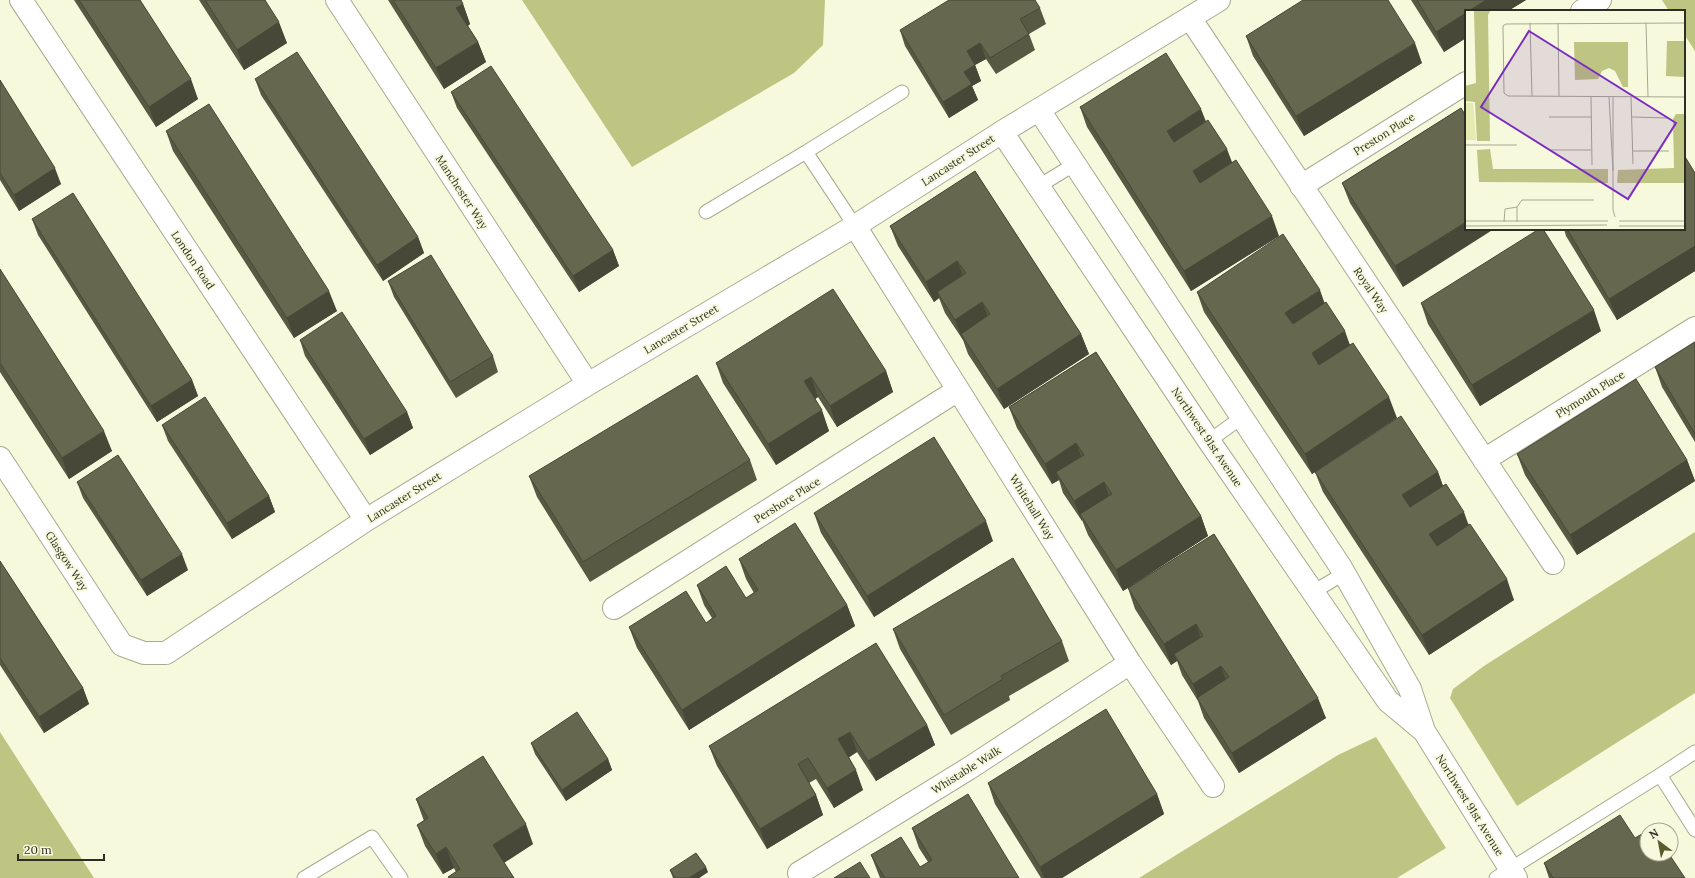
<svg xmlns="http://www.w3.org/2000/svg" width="1695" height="878" viewBox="0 0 1695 878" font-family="Lora,serif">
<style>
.water{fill:#bec482}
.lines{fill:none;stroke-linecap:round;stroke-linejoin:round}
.lane-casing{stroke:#a8ab90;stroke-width:15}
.street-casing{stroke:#a8ab90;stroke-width:24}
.lane{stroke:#fff;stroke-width:13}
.street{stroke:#fff;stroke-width:22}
.wall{fill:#575943}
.shaded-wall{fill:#474837}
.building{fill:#65674e;stroke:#474837}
.labels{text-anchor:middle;stroke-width:4;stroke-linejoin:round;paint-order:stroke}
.street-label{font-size:11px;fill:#2d2e24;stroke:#f6f9dc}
.inset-road{fill:none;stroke:#a6a892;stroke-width:1}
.view{fill:#7b2cbf;fill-opacity:0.15;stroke:#7b2cbf;stroke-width:2}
.inset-edge{fill:none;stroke:#2d2e24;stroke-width:2}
</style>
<rect width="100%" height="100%" fill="#f6f9dc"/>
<path class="water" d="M522 0H825L823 45 794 73 632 167Z
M1662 0H1695V51L1684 34V11H1669Z
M1695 532V693L1517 806 1450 698 1453 689 1484 666Z
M0 732 94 878H0Z
M1376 737 1446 848 1397 878H1139L1338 755Z"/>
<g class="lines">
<g class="lane-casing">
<path id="lane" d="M806 152 902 92
M1039 186 1075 164
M706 212 806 152 855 226
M1209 441 1242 417
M1313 592 1345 573
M1660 775 1695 752
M304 878 372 837 401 878
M1496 878 1660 775 1695 830"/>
</g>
<g class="street-casing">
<path id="street" d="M21 0 366 520
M337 0 588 384
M1582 11 1600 0
M1190 18 1553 563
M1039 110 1340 566 1410 689 1424 731 1516 878
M1002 132 1209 441 1388 701 1424 731
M1301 186 1466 83
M855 226 1130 663 1213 786
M0 458 122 645 144 653H166L366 520 588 384 855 226 1002 132 1219 0
M1484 460 1695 328
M614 608 958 390
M799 873 968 769 1130 663"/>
</g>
<use href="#lane" class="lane"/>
<use href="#street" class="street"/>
</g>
<path class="wall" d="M74 0H140L198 99 156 127Z
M199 0H265L287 43 244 70Z
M388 0H461L463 4 470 24 468 26 478 42 486 62 444 89Z
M1411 0H1526L1508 11H1466V38L1444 52Z
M1040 8 1046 24 1029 34 1035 50 996 74 986 59 975 65 981 81 972 86 978 100 949 118 905 46 900 30Z
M1246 36 1422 63 1304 136 1253 56Z
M255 79 418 237 424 253 383 281 261 95Z
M0 80 61 184 19 211 0 180Z
M451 92 613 250 619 266 579 292 457 108Z
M1080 107 1232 163 1279 236 1191 291 1087 127Z
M1461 108 1403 287 1350 203 1342 183Z
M166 131 337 311 294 338 173 151Z
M975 171 1081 334 1089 354 1004 409 968 354 963 340 945 313 939 298 934 302 898 246 890 226Z
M1695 173V271L1617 320 1566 236 1564 229H1684Z
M32 219 192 380 198 396 157 422 38 235Z
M0 269 112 451 69 479 0 372Z
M388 281 493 356 498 372 456 398 394 297Z
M1197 292 1325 303 1350 345 1397 418 1321 468 1438 472 1443 486 1469 525 1514 600 1429 655 1323 492 1315 472 1312 474 1204 312Z
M1421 303 1601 331 1480 406 1428 324Z
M300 340 407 412 413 428 370 455 305 356Z
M1695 342V442L1662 387 1655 367Z
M1096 352 1201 516 1208 536 1123 591 1088 535 1082 520V521L1063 493 1059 480 1052 484 1017 428 1009 407Z
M716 363 886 371 893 392 837 427 818 397 815 399 829 431 776 465 723 383Z
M162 425 269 496 275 512 232 539 168 441Z
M1517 454 1687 460 1695 481 1577 555 1525 475Z
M750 460 757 480 590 582 537 497 529 476Z
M77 482 188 570 147 596 83 498Z
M814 513 993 541 874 617 821 533Z
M1214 534 1326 718 1239 773 1204 718 1198 701 1182 675 1177 661 1171 665 1135 609 1128 588Z
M739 559 847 605 855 626 689 730 637 648 629 627 706 623 712 618 704 605 697 585 746 598 754 593 746 579Z
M0 561 83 688 89 704 44 733 0 665Z
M893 629 1062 641 1069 661 1009 696 1010 700 951 735 900 649Z
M927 725 935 745 876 781 857 752 849 757 863 790 834 808 816 779 809 783 816 795 823 815 767 849 717 766 709 746Z
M531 743 608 759 612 770 566 801 535 754Z
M988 783 1157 794 1164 814 1062 878H1041L995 804Z
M416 799 533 844 504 863 514 878H449L448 877 456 872 454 868 443 874 425 846 417 825 424 821Z
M912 828 1019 878H880L871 855 920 867 928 862 919 848Z
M1635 838 1685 878H1549L1544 863Z
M670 870 708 872 699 878H673Z"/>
<path class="shaded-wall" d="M1486 0H1526L1508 11H1469Z
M463 4 470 24 464 28 456 8Z
M1466 13V38L1444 52 1436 32Z
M279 22 287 43 244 70 237 50Z
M478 42 486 62 444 89 436 68Z
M980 43 986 59 975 65 981 81 972 86 978 100 949 118 943 102 964 72 967 51Z
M1415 43 1422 63 1304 136 1296 116Z
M191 79 198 99 156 127 149 107Z
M1201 109 1209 129 1175 151 1167 131Z
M1227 149 1235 170 1201 191 1193 171Z
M55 168 61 184 19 211 14 195Z
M1272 216 1279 236 1191 291 1184 271Z
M1466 222V229H1494L1403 287 1395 266Z
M418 237 424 253 383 281 377 265Z
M1695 246V271L1617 320 1609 299Z
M613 250 619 266 579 292 573 276Z
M957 261 965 281 937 292 939 298 934 302 926 282Z
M1320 290 1327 310 1293 333 1285 313Z
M329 291 337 311 294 338 287 318Z
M982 302 990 322 961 334 963 341 955 320Z
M1594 310 1601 331 1480 406 1472 385Z
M1345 331 1352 351 1319 373 1312 353Z
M1081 334 1089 354 1004 409 997 389Z
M886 371 893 392 837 427 830 406Z
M811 377 818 397 811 402 804 381Z
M192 380 198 396 157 422 151 406Z
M1389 397 1397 418 1312 474 1305 454Z
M822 410 829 431 776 465 768 444Z
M407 412 413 428 370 455 364 439Z
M104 431 112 451 69 479 62 458Z
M1076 443 1084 464 1056 472 1059 480 1052 484 1045 464Z
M1687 460 1695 481 1577 555 1570 535Z
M1438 472 1445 492 1409 515 1402 495Z
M1104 482 1111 502 1080 514 1082 520V521L1074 501Z
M269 496 275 512 232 539 227 523Z
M1464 512 1471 532 1437 554 1429 534Z
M1201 516 1208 536 1123 591 1116 570Z
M986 521 993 541 874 617 867 596Z
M182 554 188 570 147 596 141 580Z
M1507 579 1514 600 1429 655 1422 635Z
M847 605 855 626 689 730 682 710Z
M1196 624 1203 645 1174 654 1177 661 1171 665 1164 644Z
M1221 666 1228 686 1199 701 1193 684Z
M83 688 89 704 44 733 39 717Z
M1318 698 1326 718 1239 773 1232 753Z
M927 725 935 745 876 781 868 761Z
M850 732 857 752 845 760 838 739Z
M608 759 612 770 566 801 562 790Z
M856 770 863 790 834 808 827 788Z
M1157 794 1164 814 1062 878H1044L1040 867Z
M816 795 823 815 767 849 760 829Z
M526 824 533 844 500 865 493 845Z
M446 847 454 868 443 874 436 854Z
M706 867 708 872 699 878H689Z"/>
<path class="building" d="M79 0H140L191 79 149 107Z
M205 0H265L279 22 237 50Z
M393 0H461L463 4 456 8 478 42 436 68Z
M949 0H1035L1040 8 1020 19 1029 34 990 58 980 43 967 51 975 65 964 72 972 84 943 102 900 30Z
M1303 0H1388L1415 43 1296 116 1246 36Z
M1417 0H1486L1469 11H1466V13L1436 32Z
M297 52 418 237 377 265 255 79Z
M1166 53 1201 109 1167 131 1174 142 1208 120 1227 149 1193 171 1200 183 1236 160 1272 216 1184 271 1080 107Z
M491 66 613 250 573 276 451 92Z
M0 80 55 168 14 195 0 173Z
M209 104 329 291 287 318 166 131Z
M1461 108 1466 116V222L1395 266 1342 183Z
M1684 155 1695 173V246L1609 299 1567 229H1684Z
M975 171 1081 334 997 389 961 334 990 314 982 302 955 320 937 292 966 273 957 261 926 282 890 226Z
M73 193 192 380 151 406 32 219Z
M1539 229H1543L1594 310 1472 385 1421 303Z
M1283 234 1320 290 1285 313 1293 324 1326 302 1345 331 1312 353 1319 365 1353 343 1389 397 1305 454 1197 292Z
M431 255 493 356 450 382 388 281Z
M0 269 104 431 62 458 0 363Z
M833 289 886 371 830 406 811 377 804 381 822 410 768 444 716 363Z
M342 312 407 412 364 439 300 340Z
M1695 342V434L1655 367Z
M1096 352 1201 516 1116 570 1080 514 1112 494 1104 482 1074 501 1056 472 1084 455 1076 443 1045 464 1009 407Z
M697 375 750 460 583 562 529 476Z
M1636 379 1687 460 1570 535 1517 454Z
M205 397 269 496 227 523 162 425Z
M1401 416 1438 472 1402 495 1410 507 1446 484 1464 512 1429 534 1437 546 1470 524 1507 579 1422 635 1315 472Z
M934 437 986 521 867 596 814 513Z
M118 455 182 554 141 580 77 482Z
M795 523 847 605 682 710 629 627 686 591 706 623 716 616 697 585 726 566 746 598 758 590 739 559Z
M1214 534 1318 698 1232 753 1197 698 1229 677 1221 666 1193 684 1174 654 1203 636 1196 624 1164 644 1128 588Z
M1013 558 1062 641 1001 676 1003 679 944 715 893 629Z
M0 561 83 688 39 717 0 658Z
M876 643 927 725 868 761 850 732 838 739 856 770 827 788 808 758 798 764 816 795 760 829 709 746Z
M1106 709 1157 794 1040 867 988 783Z
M577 712 608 759 562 790 531 743Z
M483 756 526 824 493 845 514 878H449L448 877 460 869 446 847 436 854 417 825 428 818 416 799Z
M968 794 1019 878H885L871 855 901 837 920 867 932 860 912 828Z
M1620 815 1635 838 1647 831V854H1669L1685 878H1553L1544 863Z
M1652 827 1654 830H1648Z
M696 853 706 867 689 878H675L670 870Z
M860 862 870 878H834Z"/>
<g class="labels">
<g class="street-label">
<text transform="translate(1384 134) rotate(-32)" y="4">Preston Place</text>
<text transform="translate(958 160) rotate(-33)" y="4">Lancaster Street</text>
<text transform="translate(462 192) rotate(57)" y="4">Manchester Way</text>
<text transform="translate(193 260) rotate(56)" y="4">London Road</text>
<text transform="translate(1371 290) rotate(56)" y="4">Royal Way</text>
<text transform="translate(681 329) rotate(-31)" y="4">Lancaster Street</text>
<text transform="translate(1590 394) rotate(-32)" y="4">Plymouth Place</text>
<text transform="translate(1207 437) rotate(56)" y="4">Northwest 91st Avenue</text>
<text transform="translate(404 497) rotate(-32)" y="4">Lancaster Street</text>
<text transform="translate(787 500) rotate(-32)" y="4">Pershore Place</text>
<text transform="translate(1032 507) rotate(58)" y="4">Whitehall Way</text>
<text transform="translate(67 561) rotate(57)" y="4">Glasgow Way</text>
<text transform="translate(966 770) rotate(-32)" y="4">Whistable Walk</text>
<text transform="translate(1470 805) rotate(58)" y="4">Northwest 91st Avenue</text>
</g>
</g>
<g transform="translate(1465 10)">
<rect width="220" height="220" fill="#f6f9dc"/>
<path d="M0 93H8L11 130H0Z" fill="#e5eab1"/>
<path d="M9 1H25L23 5 25 131H12L10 92 0 91V76L11 73ZM202 31H220V67L201 66ZM109 32H163V77H158L150 61 144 58 137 61 133 69 110 70ZM211 104H220V173H152L153 160 209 158 208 109ZM25 139 28 159H143V173L14 172 12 140Z" fill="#bec482"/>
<path class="inset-road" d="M65 13 67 86M93 13 94 86M181 13 183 87M220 13 41 14 38 16 39 83 43 86 220 87M126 87 127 155M144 87 148 161M148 87V200L150 207M166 87 168 154M84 107H126M167 107 203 108M0 135H52M86 140H126M168 141H204M0 211H143M154 211H220M39 212 40 199 52 197M52 212V197L57 190H129M0 216 142 215M154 216H220"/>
<path class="view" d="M64 21 211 113 163 189 16 97Z"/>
<rect width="220" height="220" class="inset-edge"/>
</g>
<g transform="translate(1659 842) rotate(328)"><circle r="19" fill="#f6f9dc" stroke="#a6a892"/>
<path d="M0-3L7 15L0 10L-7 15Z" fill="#5a5d2b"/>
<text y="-6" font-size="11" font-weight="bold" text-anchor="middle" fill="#2d2e24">N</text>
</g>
<path d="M18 854v6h86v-6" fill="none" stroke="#2d2e24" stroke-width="2"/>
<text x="24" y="854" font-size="12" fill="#2d2e24" stroke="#f6f9dc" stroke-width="3" paint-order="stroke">20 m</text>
</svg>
